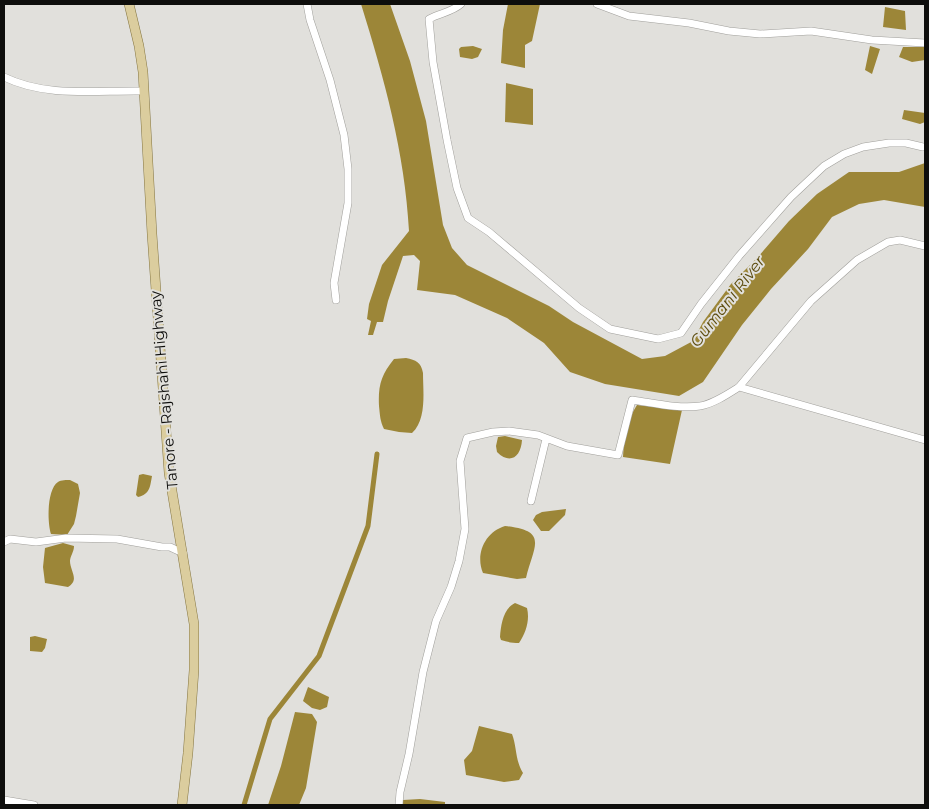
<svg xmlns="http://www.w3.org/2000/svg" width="929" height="809" viewBox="0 0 929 809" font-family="Montserrat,sans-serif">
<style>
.water{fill:#9c8638}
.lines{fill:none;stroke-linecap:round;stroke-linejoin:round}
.canal{stroke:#9c8638;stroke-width:5}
.minor-casing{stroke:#a09f9b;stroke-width:8}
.major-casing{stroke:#847541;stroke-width:10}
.minor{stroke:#fff;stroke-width:7}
.major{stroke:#dbcd9e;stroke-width:9}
.labels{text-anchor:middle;stroke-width:4;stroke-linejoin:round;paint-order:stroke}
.street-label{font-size:15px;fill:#0e0e0c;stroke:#e1e0dc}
.water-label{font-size:16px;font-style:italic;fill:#5c4c0f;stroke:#e1e0dc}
</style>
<rect width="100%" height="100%" fill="#e1e0dc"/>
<path class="water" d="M361 4H390L410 61 426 121 443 225 452 248 467 265 549 306 573 322 642 359 665 356 693 341 703 322 731 284 758 257 789 221 817 194 849 172H899L925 163V207L884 200 859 204 832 217 808 249 771 289 742 325 703 382 679 396 605 384 570 372 544 343 507 318 455 295 417 290 420 261 414 255 403 256 388 301 383 322H377L373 335H368L371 321 367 319 369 304 382 265 409 231C405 153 384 78 361 4Z
M508 4H540L532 41 525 45V68L501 63 503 30Z
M885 7 905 11 906 30 883 27Z
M473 46 482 49 478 57 472 59 460 57 459 49 461 47Z
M870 46 880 49 872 74 865 70Z
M903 47H925V60L912 62 899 57Z
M506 83 533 89V125L505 122Z
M904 110 925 113V122L920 124 902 119Z
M406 358C416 360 421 362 423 373 423 391 427 419 412 433L399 432 384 429C380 421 380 415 379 406 378 386 381 375 394 359Z
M637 405 682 410 670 464 623 457C624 439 627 420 637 405Z
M505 436 522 440C521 457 510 465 497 452L496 446 498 437Z
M143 474 152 476C150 487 150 494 138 497L136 495 139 475Z
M70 480 78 484 80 493 76 516 74 524 67 535 51 534C47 522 47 489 58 482 61 480 67 480 70 480Z
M566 509 565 515 549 531H541L533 520 536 515 542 512Z
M505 526C549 531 534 545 526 578L517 579 483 573C475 554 485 532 505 526Z
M63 543 74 546C74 552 70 556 70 561 70 571 80 580 68 587L45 583 43 567 45 548Z
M515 603 527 608C530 620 526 633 519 643 512 643 507 642 501 640L500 637C501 625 503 609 515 603Z
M35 636 47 639 45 648 42 652 30 651V637Z
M308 687 329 697 327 707 320 710 312 708 303 701Z
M295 712 312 714 317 722 306 788 299 805H268L281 766Z
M479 726 512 734C517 747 515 760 523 773L519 780 504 782 466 775 464 760 472 751Z
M420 799 445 802V805H402L403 800Z"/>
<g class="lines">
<path class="canal" d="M244 805 270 719 319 656 368 526 377 454"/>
<g class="minor-casing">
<path id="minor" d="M307 4 310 20 330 80 344 135 348 169V203L334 283 336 300
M461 4C452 12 440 13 429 19L433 62 447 140 457 188 468 218 489 232 579 308 610 329 658 339 681 333 701 304 739 256 791 197 824 166 844 154 863 147 889 143H906L923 147
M597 4 629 16 689 23 729 31 760 34 811 31 872 40 925 43
M4 77C47 98 97 90 143 91
M925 246 900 240 888 242 857 260 811 301 739 387 925 440
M531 501 546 439
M4 542 10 539 36 542 66 538 117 539 162 547H170L183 553
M4 800 34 805
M399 805 400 792 409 754 423 672 436 621 451 587 459 561 465 529 460 461 467 438 493 432 509 431 538 435 567 446 618 455 632 400C654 403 678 409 700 406 713 404 728 394 739 387"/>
</g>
<g class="major-casing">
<path id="major" d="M129 4 139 46 143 72 152 234 169 473 194 624V670L188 753 182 805"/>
</g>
<use href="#minor" class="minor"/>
<use href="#major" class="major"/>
</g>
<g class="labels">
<g class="street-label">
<text transform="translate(164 390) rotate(-95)" y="5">Tanore - Rajshahi Highway</text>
</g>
<g class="water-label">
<text transform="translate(727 301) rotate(-52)" y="6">Gumani River</text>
</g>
</g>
<rect width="929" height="809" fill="none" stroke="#0e0e0c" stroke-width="10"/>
</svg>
